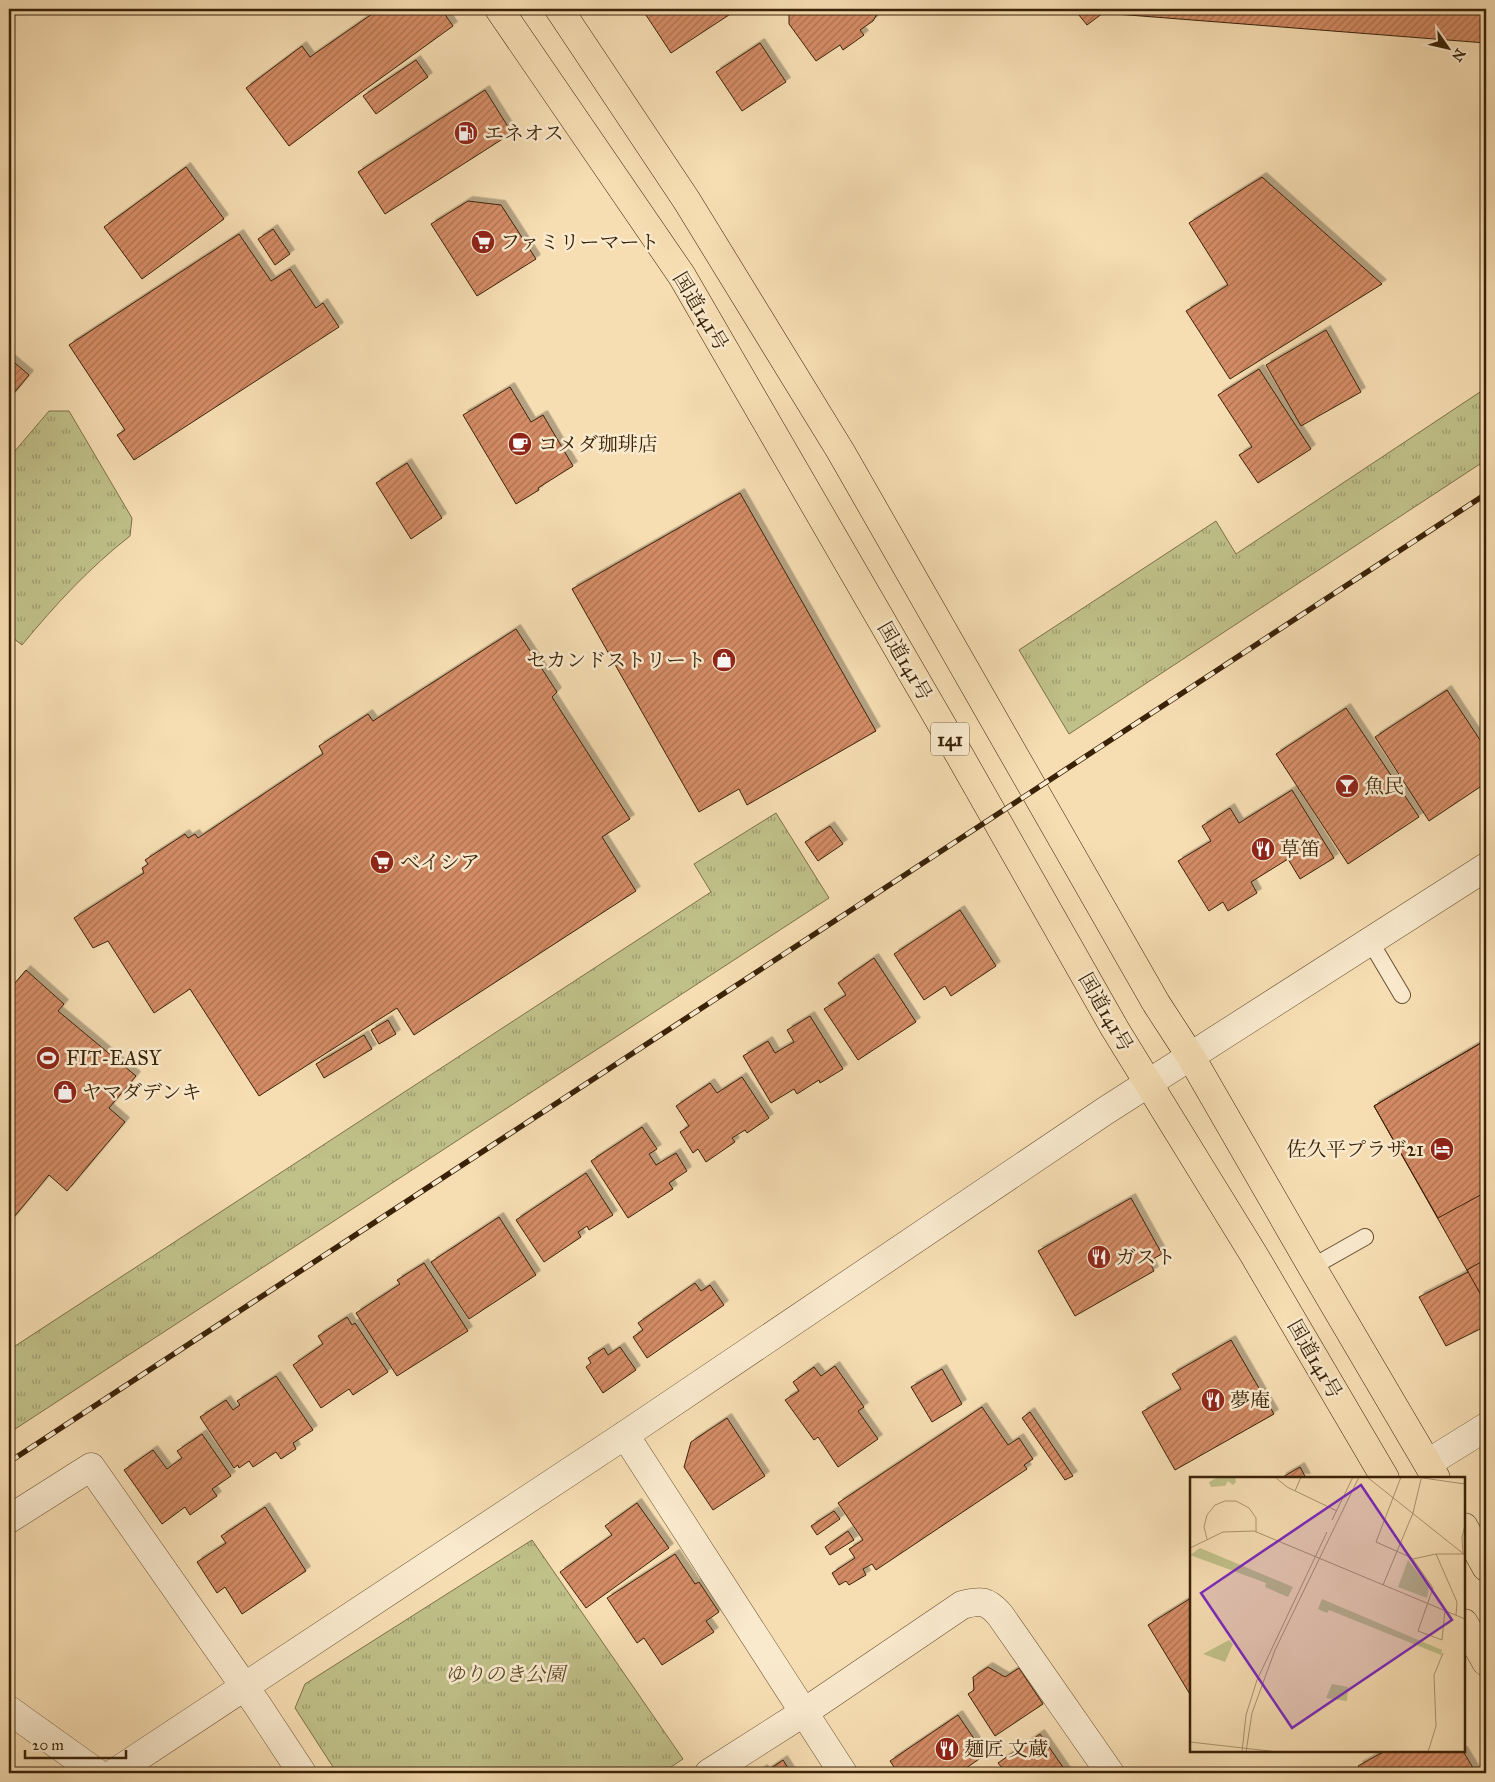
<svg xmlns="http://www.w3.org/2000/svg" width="1495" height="1782" viewBox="0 0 1495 1782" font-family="'IM FELL Great Primer','Noto Serif JP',serif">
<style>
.park{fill:url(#park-tufts);stroke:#7d7148}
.building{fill:url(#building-hatch);stroke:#3a2208;filter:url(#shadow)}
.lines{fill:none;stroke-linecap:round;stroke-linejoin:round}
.service-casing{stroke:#695132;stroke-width:18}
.minor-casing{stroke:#695132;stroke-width:29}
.tertiary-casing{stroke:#695132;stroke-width:29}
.trunk-casing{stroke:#3a2208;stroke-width:29}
.service{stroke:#f9e9cd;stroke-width:16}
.minor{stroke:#f9e9cd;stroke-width:28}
.tertiary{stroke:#f9e9cd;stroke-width:28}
.trunk{stroke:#f6ddb2;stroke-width:28}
.rail-casing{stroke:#3a2208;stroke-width:5.5}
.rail{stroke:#f9e9cd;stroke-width:4;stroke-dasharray:11;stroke-linecap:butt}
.labels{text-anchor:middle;stroke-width:5;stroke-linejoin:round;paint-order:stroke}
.shield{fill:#f9e9cd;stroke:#735e43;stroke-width:1}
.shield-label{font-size:19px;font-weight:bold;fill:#3a2208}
.poi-label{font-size:20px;fill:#3a2208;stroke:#f9e9cd;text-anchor:start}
.street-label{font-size:20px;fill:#3a2208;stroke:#f9e9cd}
.park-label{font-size:20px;font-style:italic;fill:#5c4a28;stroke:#f9e9cd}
.inset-road{fill:none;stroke:#ab926e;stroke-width:1}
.view{fill:#7b2cbf;fill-opacity:0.15;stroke:#7b2cbf;stroke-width:2.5}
.inset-edge{fill:none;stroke:#3a2208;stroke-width:2.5}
</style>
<defs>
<pattern id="park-tufts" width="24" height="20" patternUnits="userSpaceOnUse" patternTransform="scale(1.25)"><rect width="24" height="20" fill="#c0c089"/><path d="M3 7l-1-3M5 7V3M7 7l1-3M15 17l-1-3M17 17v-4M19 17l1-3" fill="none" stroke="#9d9c6e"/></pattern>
<pattern id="building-hatch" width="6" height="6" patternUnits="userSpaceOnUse" patternTransform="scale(1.25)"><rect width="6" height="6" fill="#d48c66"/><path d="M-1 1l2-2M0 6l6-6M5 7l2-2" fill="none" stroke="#ad7252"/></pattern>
<filter id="shadow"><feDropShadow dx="4.5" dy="-4.5" stdDeviation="0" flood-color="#0004"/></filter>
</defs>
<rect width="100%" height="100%" fill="#f6ddb2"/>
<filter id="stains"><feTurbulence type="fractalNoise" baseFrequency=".004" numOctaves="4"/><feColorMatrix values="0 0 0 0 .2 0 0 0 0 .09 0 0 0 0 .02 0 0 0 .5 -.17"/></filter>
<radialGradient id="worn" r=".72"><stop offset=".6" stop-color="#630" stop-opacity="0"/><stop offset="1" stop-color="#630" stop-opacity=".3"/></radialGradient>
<path class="park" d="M1486 388V460L1069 734 1019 650 1216 521 1236 554Z
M49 411H69L132 518 130 536C89 568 55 605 22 645L9 635V458Z
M776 813 829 898 9 1433V1350L711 892 694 864Z
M532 1540 683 1759 665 1771 636 1773H351L333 1767 295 1708 305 1684Z"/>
<path class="building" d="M368 9H441L453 26 345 104 289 146 246 88 302 46 310 57 372 14Z
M642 9H738L671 53Z
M794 9H813L818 13 824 9H880L873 21 860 30 864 35 843 50 840 45 816 61 789 24V12Z
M1074 9H1486V43L1103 13 1087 25Z
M760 43 786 82 742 111 716 72Z
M416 60 428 77 376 114 363 96Z
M485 90 512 133 385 214 358 172Z
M186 167 224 219 142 279 104 227Z
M1262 177 1382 284 1230 379 1186 311 1228 285 1189 223Z
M468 201 501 205 536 259 477 296 431 224Z
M273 229 290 254 275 265 258 239Z
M239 234 271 281 290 269 316 308 323 303 339 327 134 460 117 435 125 430 69 345Z
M1326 330 1361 392 1301 426 1266 365Z
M9 358 29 375 9 399Z
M1259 369 1311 449 1258 483 1239 455 1252 447 1218 395Z
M510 387 531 422 543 415 573 466 538 488 539 490 516 504 463 415Z
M407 463 442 518 411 539 376 483Z
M740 493 876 731 747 805 739 789 699 812 572 589Z
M516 629 557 692 552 697 630 819 602 837 636 891 414 1035 397 1008 259 1096 190 989 154 1013 108 941 93 948 74 918 144 873 142 868 148 864 145 860 185 834 188 838 195 834 198 838 323 754 319 746 368 714 373 721Z
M1447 690 1486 749V783L1429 821 1375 737Z
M1346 708 1419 817 1348 864 1276 754Z
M1292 790 1334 858 1300 879 1288 859 1251 882 1257 893 1228 911 1223 902 1209 911 1178 861 1211 841 1202 826 1230 808 1239 823Z
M830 826 843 844 818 861 805 842Z
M960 910 996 966 951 996 945 986 924 1000 894 954Z
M874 958 916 1022 858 1060 824 1009 846 995 838 983Z
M26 970 64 1004 58 1011 136 1076 109 1108 125 1122 67 1191 49 1175 9 1223V990Z
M810 1016 843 1069 820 1083 819 1080 797 1094 794 1089 771 1103 743 1056 768 1041 775 1053 794 1042 787 1030Z
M388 1020 396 1034 379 1044 371 1030Z
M364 1035 372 1049 324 1078 316 1064Z
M1486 1040V1326L1446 1346 1419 1297 1468 1272 1374 1106Z
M1486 1040V1192L1438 1218 1374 1106Z
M742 1077 769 1118 747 1133 745 1130 732 1138 735 1142 706 1162 698 1149 693 1153 680 1132 689 1126 676 1106 710 1083 717 1093Z
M642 1127 657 1149 649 1154 656 1165 676 1153 687 1171 669 1183 673 1189 628 1218 591 1161Z
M586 1173 613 1215 589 1230 587 1226 578 1232 581 1237 544 1262 516 1220Z
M1131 1198 1162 1254 1149 1261 1154 1271 1075 1316 1038 1251Z
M499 1217 536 1275 469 1319 431 1262Z
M1486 1259V1304L1467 1270Z
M424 1263 468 1331 397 1376 356 1313 400 1284 397 1280Z
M695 1283 701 1291 710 1285 724 1305 647 1358 633 1337 643 1330 638 1323Z
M347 1317 352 1325 355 1323 388 1372 353 1395 349 1389 321 1408 293 1365 323 1344 318 1336Z
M1231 1340 1274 1414 1175 1470 1142 1412 1181 1389 1172 1374Z
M620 1347 636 1370 603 1393 586 1367 591 1363 588 1358 604 1348 608 1355Z
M835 1366 864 1407 858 1411 878 1439 838 1467 818 1437 814 1440 785 1400 799 1391 793 1382 814 1367 821 1376Z
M942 1369 962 1404 932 1422 911 1387Z
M276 1376 313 1430 293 1443 296 1449 281 1459 276 1452 253 1467 249 1461 239 1468 238 1465 234 1468 200 1417 226 1400 233 1410 240 1405 237 1401Z
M982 1407 1008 1445 1019 1438 1033 1459 1024 1465 1027 1469 876 1570 872 1564 863 1569 866 1575 849 1585 846 1581 839 1585 832 1573 855 1558 849 1549 863 1540 838 1503Z
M1030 1412 1073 1476 1065 1480 1022 1418Z
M727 1418 765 1476 713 1510 684 1467 691 1442Z
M202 1434 231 1476 212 1489 217 1496 190 1515 185 1507 162 1524 124 1470 153 1450 167 1469 182 1458 177 1451Z
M1300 1467 1306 1478H1281Z
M637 1503 669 1548 586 1608 560 1572 612 1535 605 1526Z
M265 1507 306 1571 242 1614 225 1587 217 1593 197 1562 226 1543 221 1536Z
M834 1511 840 1519 817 1535 811 1526Z
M848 1531 854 1540 830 1555 825 1547Z
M675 1554 695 1584 699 1582 719 1612 706 1621 714 1632 662 1665 644 1638 637 1643 607 1598Z
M1191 1598V1696L1148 1625Z
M988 1667 1005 1677 1019 1668 1043 1704 995 1736 968 1694 974 1690 973 1677Z
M958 1715 985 1755 959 1773H898L890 1761Z
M1040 1734 1067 1773H1006L998 1763Z
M1385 1751H1463L1476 1773H1363L1358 1766Z
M783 1760 791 1773H757L763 1769 765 1772Z"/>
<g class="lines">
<g class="service-casing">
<path id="service" d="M1370 941 1402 995
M1312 1267 1365 1237"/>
</g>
<g class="minor-casing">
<path id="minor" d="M625 1435 843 1773
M1428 1463 1486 1427
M9 1519 91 1467 258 1706 302 1773
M9 1710 97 1773
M709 1773 803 1713 962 1605C981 1600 987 1600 1000 1615L1110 1773"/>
</g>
<g class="tertiary-casing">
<path id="tertiary" d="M114 1773 625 1435 1105 1111 1486 867"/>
</g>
<g class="trunk-casing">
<path id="trunk" d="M499 9 682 276 960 756 1115 1029 1254 1255 1385 1478
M559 9 687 201 841 452 1156 1003 1191 1057 1312 1267 1436 1478
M1464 1527 1486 1567
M1464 1623 1486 1662"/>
</g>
<use href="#service" class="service"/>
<use href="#minor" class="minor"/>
<use href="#tertiary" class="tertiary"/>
<use href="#trunk" class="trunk"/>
<g class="rail-casing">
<path id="rail" d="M9 1462 1486 494"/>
</g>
<use href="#rail" class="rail"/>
</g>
<defs>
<g id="fuel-disc" transform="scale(1.25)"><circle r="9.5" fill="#8f2418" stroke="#f9e9cd"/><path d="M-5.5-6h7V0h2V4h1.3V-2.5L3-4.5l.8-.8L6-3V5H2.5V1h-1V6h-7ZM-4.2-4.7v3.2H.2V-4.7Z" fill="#fff"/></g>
<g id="supermarket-disc" transform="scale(1.25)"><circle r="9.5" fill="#8f2418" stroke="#f9e9cd"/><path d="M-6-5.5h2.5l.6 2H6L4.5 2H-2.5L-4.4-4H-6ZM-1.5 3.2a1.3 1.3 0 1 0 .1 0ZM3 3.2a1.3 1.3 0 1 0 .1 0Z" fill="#fff"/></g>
<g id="cafe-disc" transform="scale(1.25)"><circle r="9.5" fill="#8f2418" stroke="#f9e9cd"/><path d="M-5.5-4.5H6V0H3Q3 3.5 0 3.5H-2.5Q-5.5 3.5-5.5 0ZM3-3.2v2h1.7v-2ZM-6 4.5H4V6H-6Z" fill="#fff"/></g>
<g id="shop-disc" transform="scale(1.25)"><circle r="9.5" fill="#8f2418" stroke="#f9e9cd"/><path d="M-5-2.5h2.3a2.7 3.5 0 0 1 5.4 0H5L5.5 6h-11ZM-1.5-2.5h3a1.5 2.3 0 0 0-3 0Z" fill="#fff"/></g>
<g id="bar-disc" transform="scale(1.25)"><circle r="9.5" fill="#8f2418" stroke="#f9e9cd"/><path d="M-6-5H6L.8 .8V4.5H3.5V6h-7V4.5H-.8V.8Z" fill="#fff"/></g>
<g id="restaurant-disc" transform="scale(1.25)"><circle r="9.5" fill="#8f2418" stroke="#f9e9cd"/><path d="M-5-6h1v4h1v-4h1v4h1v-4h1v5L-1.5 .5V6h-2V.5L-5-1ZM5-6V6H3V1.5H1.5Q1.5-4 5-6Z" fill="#fff"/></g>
<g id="stadium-disc" transform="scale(1.25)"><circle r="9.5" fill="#8f2418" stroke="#f9e9cd"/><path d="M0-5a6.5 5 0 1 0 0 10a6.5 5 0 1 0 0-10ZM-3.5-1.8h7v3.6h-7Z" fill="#fff"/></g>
<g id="hotel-disc" transform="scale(1.25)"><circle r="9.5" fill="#8f2418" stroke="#f9e9cd"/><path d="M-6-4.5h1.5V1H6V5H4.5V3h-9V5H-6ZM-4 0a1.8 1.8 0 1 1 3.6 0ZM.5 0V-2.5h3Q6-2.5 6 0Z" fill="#fff"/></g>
</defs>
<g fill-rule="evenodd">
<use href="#fuel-disc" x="466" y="133"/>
<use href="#supermarket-disc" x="483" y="242"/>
<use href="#cafe-disc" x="520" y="444"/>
<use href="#shop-disc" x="724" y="660"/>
<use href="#bar-disc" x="1347" y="786"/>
<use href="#restaurant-disc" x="1263" y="849"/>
<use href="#supermarket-disc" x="382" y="862"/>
<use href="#stadium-disc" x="48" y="1058"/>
<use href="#shop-disc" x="65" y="1092"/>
<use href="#hotel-disc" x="1442" y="1149"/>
<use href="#restaurant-disc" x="1099" y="1257"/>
<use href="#restaurant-disc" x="1213" y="1400"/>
<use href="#restaurant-disc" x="947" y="1749"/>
</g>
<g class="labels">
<rect class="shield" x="931" y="722.5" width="38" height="33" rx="4"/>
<g class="shield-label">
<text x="950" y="746">141</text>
</g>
<g class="poi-label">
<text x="484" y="140">エネオス</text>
<text x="500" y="249">ファミリーマート</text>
<text x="538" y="451">コメダ珈琲店</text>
<text x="706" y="667" text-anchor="end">セカンドストリート</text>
<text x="1364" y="793">魚民</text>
<text x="1280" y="856">草笛</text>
<text x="400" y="869">ベイシア</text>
<text x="66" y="1065">FIT-EASY</text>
<text x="82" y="1099">ヤマダデンキ</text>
<text x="1424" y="1156" text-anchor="end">佐久平プラザ21</text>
<text x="1116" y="1264">ガスト</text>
<text x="1230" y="1407">夢庵</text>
<text x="964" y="1756">麺匠 文蔵</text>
</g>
<g class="street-label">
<text transform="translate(701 311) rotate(59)" y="7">国道141号</text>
<text transform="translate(905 661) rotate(60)" y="7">国道141号</text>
<text transform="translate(1106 1012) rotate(60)" y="7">国道141号</text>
<text transform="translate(1315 1359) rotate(60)" y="7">国道141号</text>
</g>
<g class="park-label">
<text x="505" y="1681">ゆりのき公園</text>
</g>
</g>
<g transform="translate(1190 1477)">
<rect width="275" height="275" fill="#f6ddb2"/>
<path d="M10 71 103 110 98 120 75 110 76 106 0 78ZM218 83 239 110 237 121 208 110ZM132 122 252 173 251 178 139 133 137 136 128 132ZM39 163 43 167 35 185 13 177ZM142 207 158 210 157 224 136 221Z" fill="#c0c089"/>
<path d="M28 0H45L46 5 43 8 38 4 35 9 21 10 19 5Z" fill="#c0c089"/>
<path class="inset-road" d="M85 0 97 10 147 34M177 0 275 78M211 0 186 65 222 81 243 111 228 154 252 163 255 133M226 0 275 7M105 14 111 0M142 43 163 0M17 62 14 50 17 38 25 28 35 24H46L59 31 66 41V55M0 71 33 55 64 54 275 142M246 77H274M273 77 272 60 275 48M223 82 246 77 267 125 266 138M193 108 223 36 231 2M0 265 88 275M52 275 56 238 67 203 137 55M56 275 62 236 85 173 169 0M238 275 246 249 244 198 253 176"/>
<path class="view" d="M171 8 262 143 102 251 11 116Z"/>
<rect width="275" height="275" class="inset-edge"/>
</g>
<rect width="1495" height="1782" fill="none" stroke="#f6ddb2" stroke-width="30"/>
<rect x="10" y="10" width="1475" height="1762" fill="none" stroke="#3a2208" stroke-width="2.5"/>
<rect x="15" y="15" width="1465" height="1752" fill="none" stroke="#3a2208"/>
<g transform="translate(1448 48) rotate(124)" stroke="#f9e9cd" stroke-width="4" paint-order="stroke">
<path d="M0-4L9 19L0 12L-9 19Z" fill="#3a2208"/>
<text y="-8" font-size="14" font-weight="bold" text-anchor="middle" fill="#3a2208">N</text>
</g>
<path d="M25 1750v8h101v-8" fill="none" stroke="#3a2208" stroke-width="2.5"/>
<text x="32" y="1750" font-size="15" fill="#3a2208" stroke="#f9e9cd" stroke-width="4" paint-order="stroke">20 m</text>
<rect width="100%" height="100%" filter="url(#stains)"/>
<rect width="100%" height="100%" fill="url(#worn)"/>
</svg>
